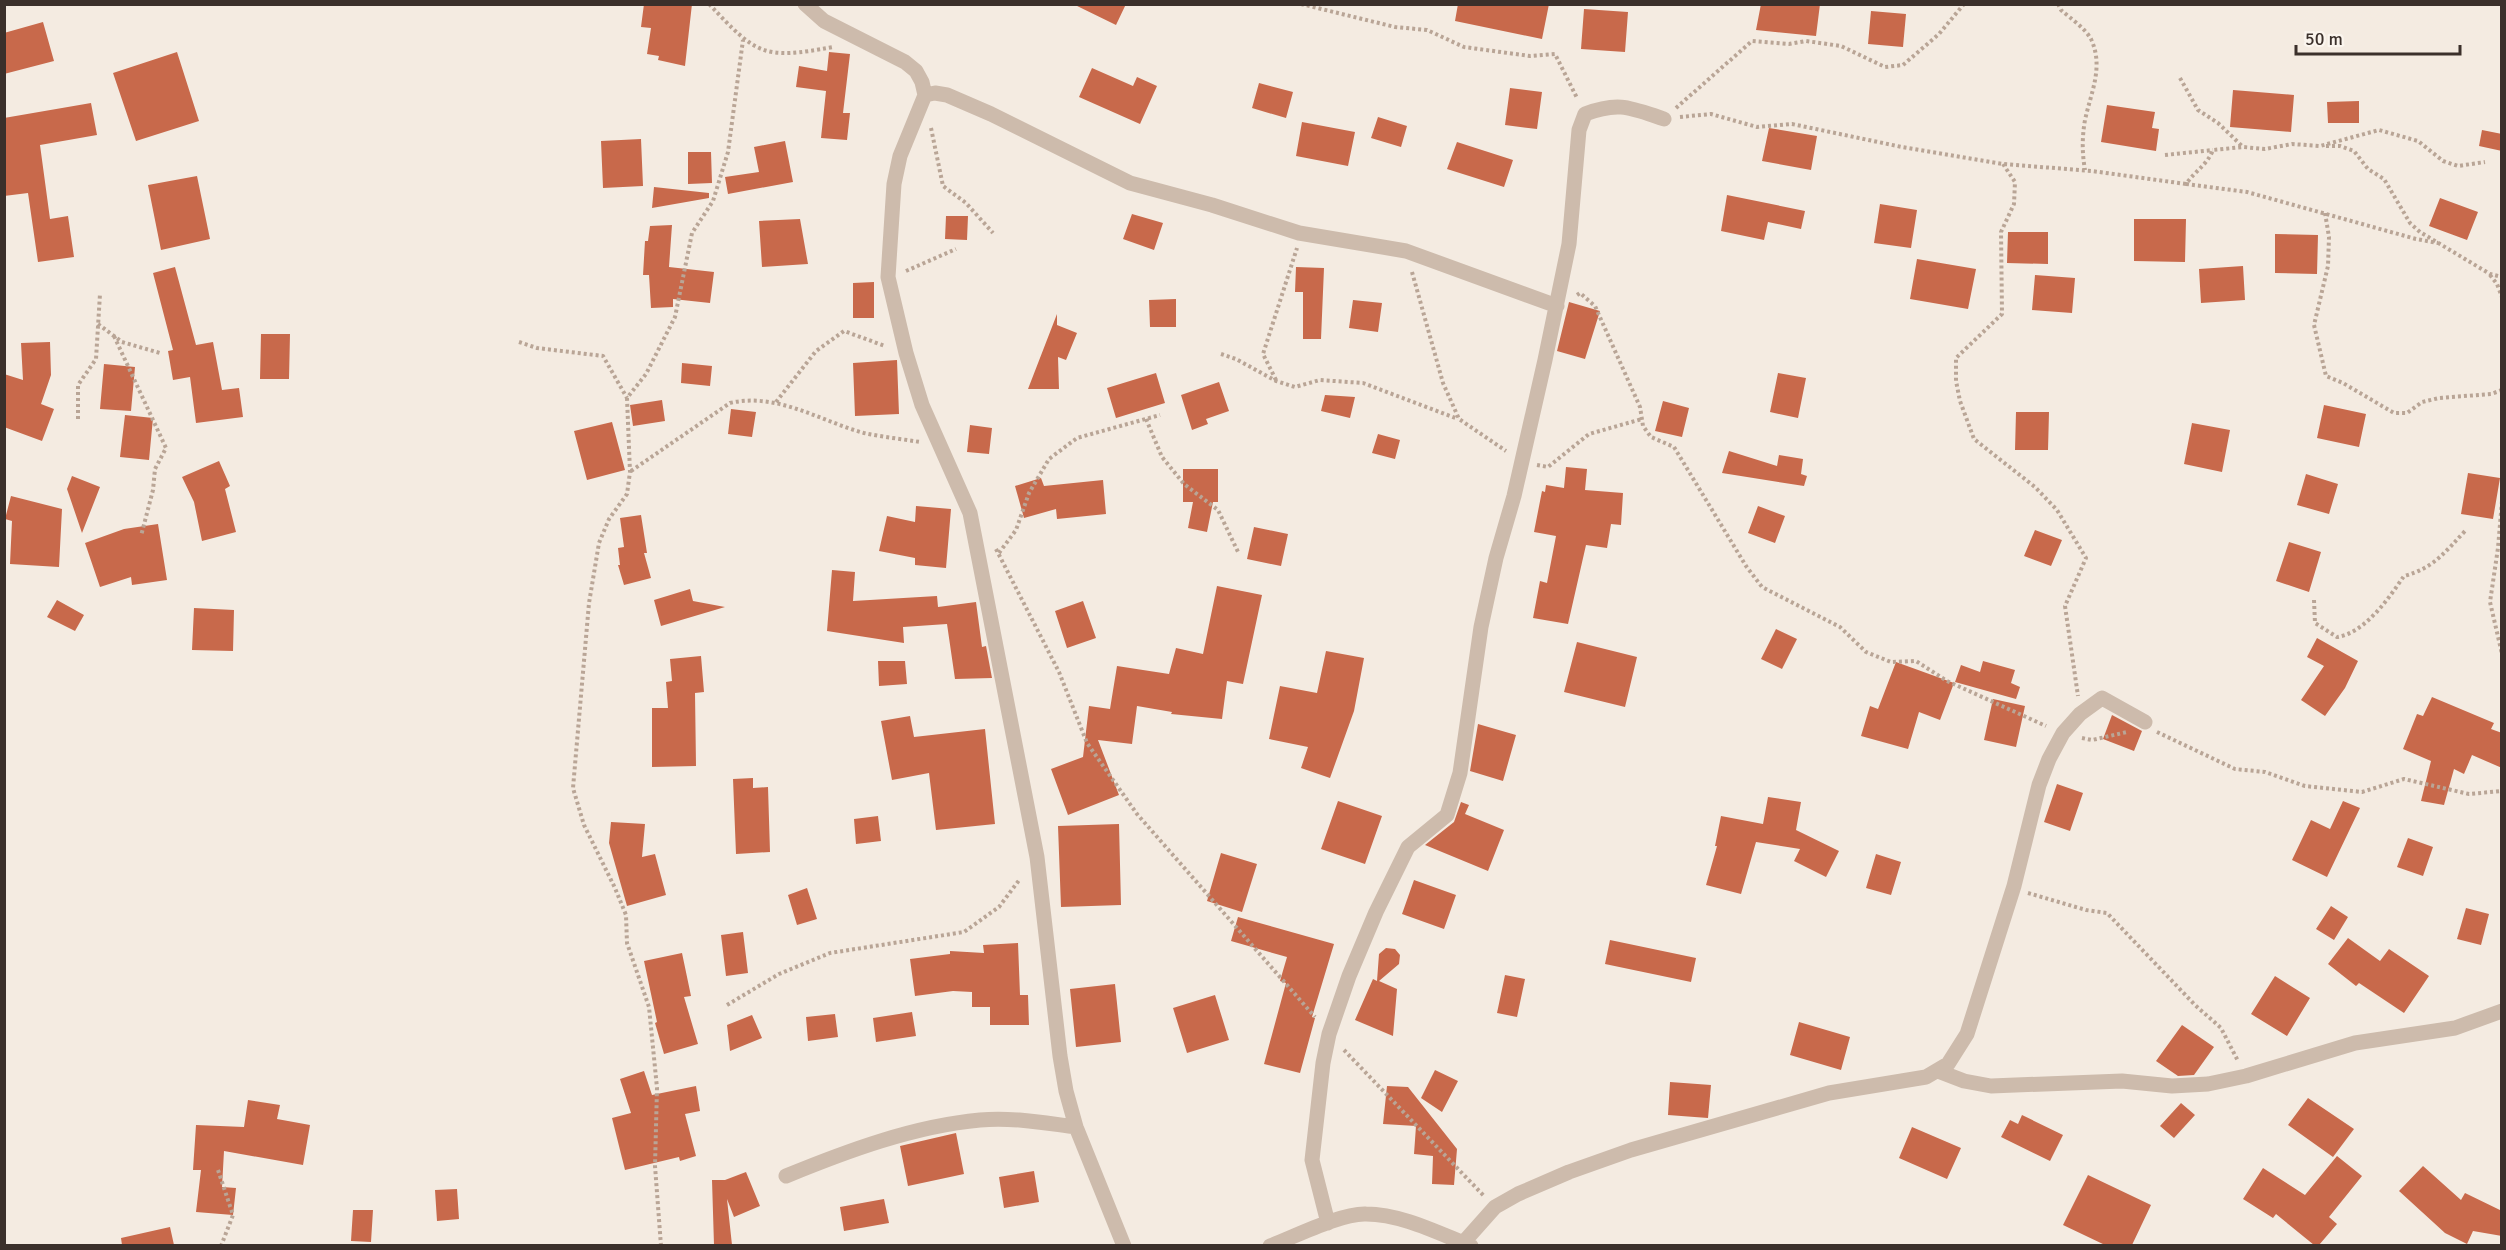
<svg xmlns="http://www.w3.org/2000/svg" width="2506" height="1250" viewBox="0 0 2506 1250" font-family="Signika,sans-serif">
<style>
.building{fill:#c8694b}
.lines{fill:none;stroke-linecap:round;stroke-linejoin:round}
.path{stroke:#b9a596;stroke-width:4;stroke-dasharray:3 3;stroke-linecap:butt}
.street{stroke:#cdbbac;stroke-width:15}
</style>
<rect width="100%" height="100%" fill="#f4ebe1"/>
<path class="building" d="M644 4H692L685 66 658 60 659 56 647 54 651 28 641 27Z
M1073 4H1126L1116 25Z
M1458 4H1549L1542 39 1455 21Z
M1761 4H1820L1816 36 1756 30Z
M1584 9 1628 12 1625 52 1581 49Z
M1871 11 1906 14 1903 47 1868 44Z
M43 22 54 61 4 74V33Z
M177 52 199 121 136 141 113 73Z
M829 52 850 54 843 113H850L847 140 821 138 826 91 796 87 799 66 827 71Z
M1092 68 1133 86 1137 77 1157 86 1140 124 1079 97Z
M1259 83 1293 92 1286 118 1252 108Z
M1510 88 1542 92 1537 129 1505 125Z
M2233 90 2294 95 2291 132 2230 127Z
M2359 101V123H2328L2327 102Z
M91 103 97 135 40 145 50 219 68 216 74 257 38 262 28 193 4 196V118Z
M2107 105 2155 112 2152 128 2159 129 2156 151 2101 142Z
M1378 117 1407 126 1401 147 1371 138Z
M1302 122 1355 132 1348 166 1296 156Z
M1769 128 1817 136 1811 170 1762 161Z
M2482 130 2502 134V151L2479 146Z
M641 139 643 186 603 188 601 141Z
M785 141 793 182 728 194 725 177 759 172 754 147Z
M1457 142 1513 160 1504 187 1447 169Z
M688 152H711L712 183 688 184Z
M197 176 210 239 161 250 148 185Z
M654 187 709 193V198L652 208Z
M1727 195 1805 211 1801 229 1768 222 1764 240 1721 231Z
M2440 198 2478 212 2467 240 2429 226Z
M1880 204 1917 210 1911 248 1874 243Z
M1132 214 1163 223 1154 250 1123 239Z
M946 216H968L967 240 945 239Z
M800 219 808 264 762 267 759 221Z
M2134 219H2186L2185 262 2134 261Z
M672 225 669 267 714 272 710 303 673 299V307L651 308 649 275H643L645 241H648L650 226Z
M2008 232H2048V264L2007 263Z
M2275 234 2318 235 2317 274 2275 273Z
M1917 259 1976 269 1968 309 1910 299Z
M2243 266 2245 300 2201 303 2199 269Z
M175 267 196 345 213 342 222 390 239 388 243 417 196 423 190 377 173 380 168 351 173 350 153 273Z
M1296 267 1324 268 1321 339H1303V292H1295Z
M2035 275 2075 278 2072 313 2032 310Z
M874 282V318H853V283Z
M1176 299V327H1150L1149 300Z
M1353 300 1382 303 1378 332 1349 328Z
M1569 302 1600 311 1585 359 1557 351Z
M1057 314V325L1077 333 1066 360 1058 357 1059 389H1028Z
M261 334H290L289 379H260Z
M50 342 51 375 41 404 54 409 42 441 4 427V374L23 380 21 343Z
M897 360 899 414 855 416 853 363Z
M682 363 712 366 710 386 681 383Z
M104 364 135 367 131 411 100 409Z
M1156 373 1165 403 1116 418 1107 388Z
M1778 373 1806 378 1798 418 1770 412Z
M1219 382 1229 411 1206 419 1208 424 1192 430 1181 395Z
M1325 395 1355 397 1350 418 1321 411Z
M662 400 665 421 633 426 630 405Z
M1663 401 1689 408 1682 437 1655 431Z
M2324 405 2366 414 2359 447 2317 438Z
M731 409 756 412 752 437 728 434Z
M2016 412H2049L2048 450H2015Z
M125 415 153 418 149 460 120 457Z
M612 422 625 470 587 480 574 431Z
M2192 423 2230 430 2222 472 2184 464Z
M970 425 992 428 989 454 967 452Z
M1378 434 1400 440 1395 459 1372 453Z
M1729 451 1777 466 1779 455 1803 459 1801 474 1807 476 1804 486 1722 473Z
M219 461 230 486 225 489 236 532 202 541 194 502 182 477Z
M1566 467 1587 469 1585 490 1623 493 1621 525 1611 524 1607 548 1586 545 1568 624 1533 618 1540 581 1547 583 1556 536 1534 532 1542 491 1545 492 1546 485 1564 488Z
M1183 469H1218V502H1213L1207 532 1188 528 1193 502H1183Z
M2468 473 2500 478 2493 519 2461 514Z
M2306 474 2338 484 2329 514 2297 505Z
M72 476 100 487 82 533 67 489Z
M1041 478 1044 486 1103 480 1106 514 1057 519 1056 509 1024 518 1015 486Z
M11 496 62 509 59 567 10 564 12 521 5 519Z
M916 506 951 509 946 568 915 565V558L879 551 887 516 915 522Z
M1758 506 1785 516 1775 543 1748 533Z
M641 515 647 553H644L651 578 624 585 618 565H620L618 548 624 547 620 518Z
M158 524 167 580 132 585 131 577 100 587 85 543 124 529Z
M1254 527 1288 534 1281 566 1247 559Z
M2035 530 2062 540 2051 566 2024 556Z
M2289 542 2321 552 2309 592 2276 581Z
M832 570 855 572 853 601 937 596 938 607 976 602 982 647 986 646 992 678 955 679 947 624 903 627 904 643 827 631Z
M1217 586 1262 595 1243 684 1227 681 1222 719 1171 714 1172 712 1137 706 1132 744 1098 740 1119 795 1068 815 1051 769 1083 757 1089 706 1110 709 1117 666 1169 674 1176 648 1203 654Z
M690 589 693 601 725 607 661 626 654 600Z
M57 600 84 615 75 631 47 617Z
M1083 601 1096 638 1067 648 1055 611Z
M194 608 234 610 233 651 192 650Z
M1776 629 1797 639 1782 669 1761 659Z
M2317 638 2358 661 2345 688 2325 716 2301 700 2324 666 2307 657Z
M1577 642 1637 657 1625 707 1564 692Z
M1326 651 1364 658 1354 711 1330 778 1301 768 1308 747 1269 739 1280 686 1317 693Z
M701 656 704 692 695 693 696 766 652 767V708H668L666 682 672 681 670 659Z
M878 661H905L907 684 879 686Z
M1983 661 2015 670 2011 683 2020 687 2016 699 1955 682 1961 665 1980 672Z
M1896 662 1954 683 1940 720 1919 712 1908 749 1861 736 1870 706 1878 709Z
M2432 697 2494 723 2491 729 2502 733V768L2472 755 2464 774 2454 769 2444 805 2421 801 2431 761 2403 749 2417 714 2423 716Z
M1993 699 2025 706 2016 747 1984 740Z
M2112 715 2142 731 2134 751 2103 739Z
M910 716 914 737 985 729 995 824 936 830 929 773 892 780 881 721Z
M1478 724 1516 735 1503 781 1470 771Z
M753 778V788L768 787 770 852 736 854 733 779Z
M2057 784 2083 793 2070 831 2044 822Z
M1768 797 1801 802 1796 830 1839 851 1826 877 1794 861 1800 849 1756 842 1741 894 1706 885 1717 846H1715L1721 816 1763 824Z
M1338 801 1382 816 1365 864 1321 849Z
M2343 801 2360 808 2327 877 2292 860 2311 820 2330 829Z
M1461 802 1469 805 1465 814 1504 830 1488 871 1425 845 1454 822Z
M878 816 881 841 856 844 854 819Z
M611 822 645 824 642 857 655 854 666 895 627 906 609 843Z
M1119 824 1121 905 1061 907 1058 826Z
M2408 838 2433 847 2423 876 2397 867Z
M1221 853 1257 864 1242 912 1207 901Z
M1876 854 1901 862 1891 895 1866 888Z
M1414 880 1456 895 1444 929 1402 914Z
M807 888 817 919 797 925 788 895Z
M2331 906 2348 917 2334 940 2316 929Z
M2466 908 2489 914 2481 945 2457 939Z
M1238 917 1334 944 1312 1017 1315 1018 1300 1073 1264 1064 1286 983 1280 981 1287 957 1231 941Z
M743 932 748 973 726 976 721 935Z
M2348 938 2380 961 2389 949 2429 976 2404 1013 2359 983 2356 986 2328 964Z
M1610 940 1696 958 1691 982 1605 964Z
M1018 943 1020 995H1028L1029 1025H990V1007H972V992L953 991 915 996 910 959 950 954V951L984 953 983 945Z
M1386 948 1395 949 1400 955 1399 964 1379 981 1397 989 1393 1036 1355 1020 1373 979 1377 981 1379 954Z
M682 953 691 996 684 997 698 1044 664 1054 655 1023 657 1022 644 961Z
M1505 975 1525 979 1517 1017 1497 1013Z
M2275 976 2310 998 2287 1036 2251 1014Z
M1115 984 1121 1042 1076 1047 1070 989Z
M1215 995 1229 1040 1187 1053 1173 1008Z
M912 1012 916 1036 876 1042 873 1018Z
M835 1014 838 1037 808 1041 806 1017Z
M752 1015 762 1038 730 1051 727 1025Z
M1799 1022 1850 1037 1841 1070 1790 1055Z
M2182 1025 2214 1047 2194 1075 2178 1076 2156 1061Z
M1435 1070 1458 1081 1442 1112 1421 1098Z
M644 1071 652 1095 696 1086 700 1111 685 1114 696 1156 680 1161 679 1157 625 1170 612 1118 631 1113 620 1079Z
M1670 1082 1711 1085 1708 1118 1668 1115Z
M1387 1086 1408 1087 1457 1149 1454 1185 1432 1184 1433 1156 1414 1154 1416 1126 1383 1124Z
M2308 1098 2354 1129 2333 1157 2288 1125Z
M248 1100 280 1105 277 1119 310 1125 303 1165 224 1151 222 1187 236 1188 233 1215 196 1212 201 1170H193L196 1125 244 1127Z
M2181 1103 2195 1115 2174 1138 2160 1126Z
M2022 1115 2063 1135 2050 1161 2001 1137 2010 1120 2018 1124Z
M1912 1127 1961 1148 1947 1179 1899 1158Z
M956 1133 964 1174 908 1186 900 1146Z
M2337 1156 2362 1176 2329 1217 2337 1224 2319 1245H2314L2276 1214 2273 1218 2243 1199 2263 1168 2305 1195Z
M2423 1166 2461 1200 2465 1193 2502 1211V1236L2473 1231 2467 1244 2445 1233 2399 1191Z
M1034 1171 1039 1202 1004 1208 999 1177Z
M746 1172 760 1206 734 1217 727 1199 732 1245H714L712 1180H725Z
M2088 1175 2151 1205 2132 1245H2105L2063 1225Z
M457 1189 459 1219 437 1221 435 1190Z
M884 1199 889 1223 844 1231 840 1207Z
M353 1210H373L371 1242 351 1241Z
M170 1227 174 1245H122L121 1238Z"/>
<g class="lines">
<path class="path" d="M709 4C757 55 763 60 833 47
M1301 4 1395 27 1427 30 1464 47 1530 56 1555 54 1577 98
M2058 4 2061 10C2070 18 2085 28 2091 39 2104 67 2091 92 2085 120 2082 137 2082 153 2085 170
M2180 78 2198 110 2218 123 2242 146
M1676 108 1752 41 1789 44 1806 41 1841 46 1885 67 1903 65 1939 34 1964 4
M1680 117 1711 114 1757 127 1792 124 1902 147 2003 164 2092 171 2186 184C2195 171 2207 165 2213 150L2243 147 2265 149 2292 144 2320 146 2379 130 2418 141 2443 161 2458 166 2485 162
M931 128 943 186 966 203 993 233
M2326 146H2340L2354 151 2368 169 2384 179 2410 223 2420 232 2490 274 2502 277
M2165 155 2213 150
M2003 164 2015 182 2014 204 2001 232 2002 314 1956 358V381L1960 401 1974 439 2035 487 2057 510 2086 558 2065 606 2078 696
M2186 184 2247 192 2416 239 2438 243
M2325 213 2329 237 2328 266 2314 325 2326 376 2343 383 2394 413H2407L2422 402 2439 398 2491 394 2502 390
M906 271 956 249
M1412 272 1443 383 1459 419 1506 451
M2490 275 2497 284 2502 297
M1577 295 1580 293 1595 306 1640 407 1643 426 1651 437 1674 447 1746 566 1762 587 1840 627 1866 652 1891 662 1916 661 1947 681 2046 726
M98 324 122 342 160 353
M114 336 166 448 155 469 153 490 141 536
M519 342 537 348 603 356 627 398
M1221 354 1236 359 1276 381 1295 387 1320 380 1363 383 1458 419
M1276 380 1263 354 1297 248
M776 402 816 351 844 331 885 346
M78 419V385L96 359 100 294
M1146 419 1162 457 1184 484 1218 510 1239 554
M1537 465 1548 467 1589 434 1642 419
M631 471 730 403C777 392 820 421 864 433 882 437 902 439 920 442
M2502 501 2498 548 2490 602 2502 654
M996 549 1059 672 1087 743 1137 814 1315 1017
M999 553 1016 530 1029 493 1049 459 1077 438 1160 415
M2314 600 2315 623 2337 637C2365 633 2389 598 2404 576 2434 568 2445 552 2466 530
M2157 732 2235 769 2265 772 2305 786 2362 792 2404 779 2469 794 2502 791
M2082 738 2092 740 2127 732
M2028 893 2086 910 2107 913 2195 1005 2221 1028 2238 1061
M727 1005 779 974 830 953 964 932 999 907 1020 879
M1344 1050 1484 1196
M218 1170 233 1215 221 1246
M661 1246 655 1166 657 1088 649 1007 627 943 626 915 615 888 584 825 573 788 589 603 599 543 609 519 627 494 630 472 627 398 646 374 675 317 692 233 713 201 728 152 743 40"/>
<path class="street" d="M805 4 824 21 905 62 916 71 922 82 925 95 900 156 894 184 888 277 906 353 922 405 970 513 1037 857 1060 1056 1066 1091 1076 1127 1124 1246
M925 95 935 93 947 95 991 114 1130 183 1212 205 1299 233 1406 251 1557 306
M1938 1071 1964 1081 1991 1086 2122 1081 2172 1086 2208 1084 2246 1076 2355 1043 2455 1028 2502 1011
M786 1176C847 1151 914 1126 980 1120 1012 1117 1044 1123 1076 1127
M1328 1223 1312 1160 1323 1063 1329 1034 1349 976 1376 912 1408 847 1447 815 1460 773 1481 627 1496 558 1514 496 1545 360 1569 244 1579 130 1585 114C1619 101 1631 108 1664 119
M1463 1243 1495 1207 1518 1194 1569 1172 1631 1150 1829 1093 1926 1077 1948 1064 1967 1034 2014 886 2039 785 2049 759 2063 733 2080 714 2102 698 2145 722
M1270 1246C1294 1237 1341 1213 1366 1214 1401 1214 1438 1233 1471 1246"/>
</g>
<rect width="2506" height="1250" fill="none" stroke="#3b302b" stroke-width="12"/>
<path d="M2296 45v9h164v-9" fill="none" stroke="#3b302b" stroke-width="3"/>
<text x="2305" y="45" font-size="18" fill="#3b302b" stroke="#fbf5ee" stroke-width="4.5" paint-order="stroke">50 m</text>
</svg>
